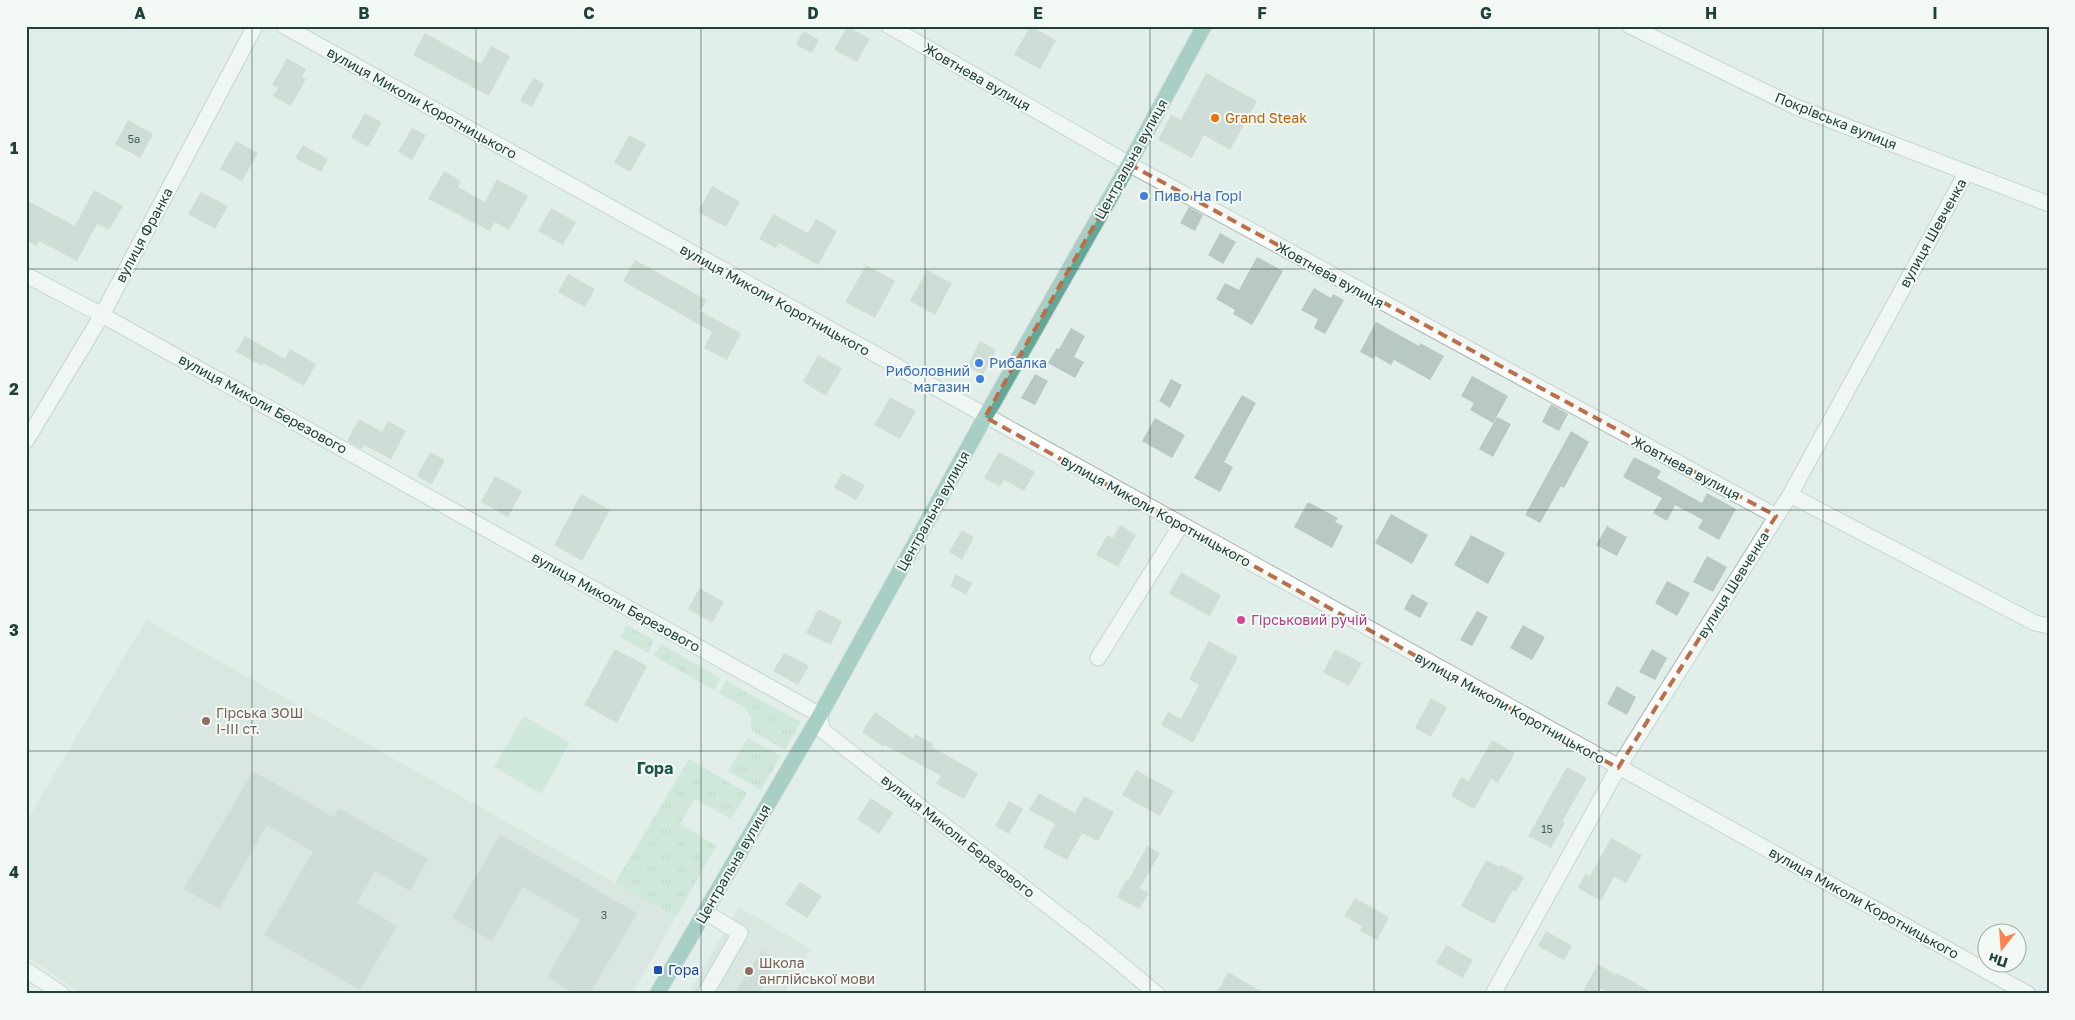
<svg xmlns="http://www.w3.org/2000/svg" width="2075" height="1020" viewBox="0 0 2075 1020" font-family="'Golos Text',sans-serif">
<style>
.built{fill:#d0ded8}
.grass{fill:url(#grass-tufts)}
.park{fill:#b8e1c5}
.building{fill:#b7c9c2}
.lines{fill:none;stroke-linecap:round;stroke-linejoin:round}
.minor-casing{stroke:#a4b6b1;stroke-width:17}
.major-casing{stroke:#c1cac8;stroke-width:17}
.minor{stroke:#fff;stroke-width:15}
.major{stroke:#62a899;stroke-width:15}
.marked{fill:none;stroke:#bc6e48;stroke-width:4;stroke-dasharray:10 6;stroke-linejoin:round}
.grid{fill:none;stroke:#204039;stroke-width:1;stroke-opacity:0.55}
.food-dot{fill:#e8710a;stroke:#f3faf6;stroke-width:2}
.shop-dot{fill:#3f7fe0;stroke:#f3faf6;stroke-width:2}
.hotel-dot{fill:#d1479c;stroke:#f3faf6;stroke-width:2}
.education-dot{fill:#8d6e63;stroke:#f3faf6;stroke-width:2}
.transit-dot{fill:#1a4fb4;stroke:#f3faf6;stroke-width:2}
.labels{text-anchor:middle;stroke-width:4;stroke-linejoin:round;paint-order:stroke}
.number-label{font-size:11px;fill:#46625b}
.street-label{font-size:14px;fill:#204039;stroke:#f3faf6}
.food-label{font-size:14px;fill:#c56008;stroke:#f3faf6;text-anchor:start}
.shop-label{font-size:14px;fill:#366cbe;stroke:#f3faf6;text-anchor:start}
.hotel-label{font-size:14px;fill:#b23c85;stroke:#f3faf6;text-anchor:start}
.education-label{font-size:14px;fill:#785e54;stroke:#f3faf6;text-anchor:start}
.transit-label{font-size:14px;fill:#164399;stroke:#f3faf6;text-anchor:start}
.quarter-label{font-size:16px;font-weight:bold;fill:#195549;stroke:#f3faf6}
.neatline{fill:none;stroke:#204039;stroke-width:2}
.grid-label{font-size:16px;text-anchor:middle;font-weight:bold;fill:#204039}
</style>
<defs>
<pattern id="grass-tufts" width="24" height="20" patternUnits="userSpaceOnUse" patternTransform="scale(1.25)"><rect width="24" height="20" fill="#b8e1c5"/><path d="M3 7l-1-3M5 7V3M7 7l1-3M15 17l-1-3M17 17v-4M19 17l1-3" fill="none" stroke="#9ec2aa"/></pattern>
</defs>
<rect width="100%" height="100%" fill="#e2eee9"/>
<path class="built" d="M146 620 676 917 632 994H82L26 956V822Z
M739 907 811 949 784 994H688Z"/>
<path class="grass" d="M626 625 654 640 648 653 620 637Z
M661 644 720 678 714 690 654 656Z
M726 681 801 722 785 750 751 730V718L744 707 719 693Z
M748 738 781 756 761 790 728 771Z
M689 759 747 793 731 819 695 799 680 824 716 846 676 917 615 883Z"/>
<path class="park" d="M524 716 570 743 541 794 494 767Z"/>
<path class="building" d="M847 26 870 39 857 62 834 50Z
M1030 26 1056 40 1040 69 1014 55Z
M803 31 819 40 812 53 796 45Z
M425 33 481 64 491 46 510 56 489 96 413 55Z
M287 58 306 69 302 77 306 79 291 106 273 96 278 88 272 85Z
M1206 73 1257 101 1230 150 1204 135 1192 158 1158 140 1171 115 1181 120Z
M533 78 544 84 532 107 520 101Z
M365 113 382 122 368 147 351 138Z
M128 120 153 134 140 158 115 144Z
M412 128 426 135 412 160 398 152Z
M629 135 646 144 630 172 614 163Z
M236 141 258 153 242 181 220 169Z
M303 145 328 159 321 172 295 158Z
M444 171 461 181 458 187 485 202 497 179 528 196 509 230 495 222 490 231 428 199Z
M712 186 740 202 726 227 698 212Z
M94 190 123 206 109 230 97 224 77 261 39 241 37 246 26 240V200L75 226Z
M201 192 228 206 215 229 188 214Z
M1189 207 1203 215 1195 231 1180 223Z
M551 208 576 222 563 245 538 231Z
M773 214 808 233 816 219 837 231 818 265 779 243 776 248 759 239Z
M1220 233 1236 242 1223 264 1208 255Z
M1257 257 1283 271 1252 325 1233 314 1235 310 1216 299 1225 283 1239 290Z
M635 260 707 300 700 311 741 333 727 360 704 348 712 332 623 281Z
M866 265 895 281 875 318 845 302Z
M927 270 952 283 935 315 910 301Z
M568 274 595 289 585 307 558 292Z
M1314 288 1331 298 1333 294 1344 300 1325 334 1314 328 1318 319 1301 310Z
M1376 322 1419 346 1420 343 1444 356 1430 380 1394 360 1391 365 1375 356 1373 359 1360 352Z
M1071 328 1085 336 1074 357 1084 362 1075 378 1048 363 1057 348 1059 349Z
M245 336 285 359 290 349 316 364 304 386 263 363 262 366 236 352Z
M980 341 996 350 983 375 967 366Z
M818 355 842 368 826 396 803 382Z
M1035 374 1048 381 1035 405 1021 398Z
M1472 376 1508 396 1493 423 1470 410 1474 403 1461 396Z
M1171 379 1182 385 1170 408 1159 401Z
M1242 395 1256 403 1224 462 1233 467 1220 492 1194 478Z
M890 397 916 411 900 439 874 425Z
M1551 404 1568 414 1559 431 1542 422Z
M1497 417 1511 424 1493 457 1479 449Z
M1155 418 1185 435 1172 458 1142 441Z
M359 419 382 432 388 421 406 431 391 459 364 445 362 449 347 441Z
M1571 431 1589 442 1564 488 1561 486 1540 523 1525 515Z
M430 452 445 460 432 484 417 476Z
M999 452 1035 472 1024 491 1004 480 1000 487 984 478Z
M1634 457 1661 471 1657 478 1702 503 1707 493 1736 509 1719 540 1698 528 1703 520 1675 505 1667 521 1653 513 1662 498 1623 477Z
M842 473 865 485 856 500 834 488Z
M495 476 522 491 508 517 481 502Z
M581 494 610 510 582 561 554 545Z
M1308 502 1338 518 1335 522 1343 526 1332 548 1294 527Z
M1391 514 1428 535 1412 564 1375 543Z
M1120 525 1136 535 1118 567 1096 555 1107 535 1113 538Z
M1607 526 1627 537 1617 556 1596 545Z
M962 530 974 537 962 560 949 552Z
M1471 535 1505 553 1488 584 1454 565Z
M1707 556 1727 567 1713 592 1693 582Z
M1181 572 1221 595 1210 616 1169 594Z
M956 574 972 583 966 595 950 586Z
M1667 581 1690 593 1677 616 1655 603Z
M699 588 724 602 712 623 688 609Z
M1412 594 1428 603 1420 618 1404 609Z
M818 609 842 621 831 645 806 633Z
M1477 611 1488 617 1472 646 1460 640Z
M1523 625 1545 637 1532 660 1510 648Z
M1209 641 1238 657 1193 743 1161 725 1168 712 1181 719 1199 685 1189 679Z
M615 649 647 666 617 723 584 705Z
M1335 649 1362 663 1349 686 1323 672Z
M1652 649 1667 658 1655 680 1639 672Z
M784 653 809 666 798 685 773 671Z
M1617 686 1636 697 1627 715 1607 704Z
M1431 698 1447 707 1431 737 1415 728Z
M875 712 913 739 915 734 933 744 932 747 978 773 964 799 936 784 941 776 885 745 884 747 862 732Z
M1492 740 1515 753 1498 783 1491 779 1474 809 1451 796 1461 777 1469 781Z
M1567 767 1587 778 1562 822 1565 823 1551 848 1528 836Z
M1136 770 1174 791 1160 816 1122 795Z
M253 771 334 817 339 808 428 859 410 891 375 871 357 903 397 926 360 990 264 935 313 852 267 825 219 909 184 889Z
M1039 793 1075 813 1084 796 1114 812 1098 841 1082 833 1067 860 1043 847 1055 824 1029 810Z
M871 798 893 813 879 834 857 819Z
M1009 801 1023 809 1009 834 995 826Z
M500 834 637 913 590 994H575L547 977 580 920 523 887 492 941 452 918Z
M1611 838 1642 855 1626 883 1614 877 1601 901 1578 888 1585 874 1590 876Z
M1147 846 1160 853 1140 888 1149 893 1139 909 1117 897 1126 880 1128 881Z
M1486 860 1499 867 1501 865 1524 877 1516 892 1513 890 1494 924 1461 906Z
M800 882 822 896 807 918 785 904Z
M1355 898 1389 917 1377 940 1360 931 1362 926 1344 916Z
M1546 931 1572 946 1564 960 1538 946Z
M1446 945 1473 960 1463 978 1436 963Z
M762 950 779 961 758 994H734Z
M1598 964 1616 975 1617 973 1655 994H1611L1601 988 1598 994H1581Z
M1228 972 1266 994H1216Z"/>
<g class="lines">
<g class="minor-casing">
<path id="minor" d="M284 26 2028 994
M889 26 1138 169 1776 516
M1630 26 1796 107 2049 204
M26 275 102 315 820 715 822 730 1102 948 1157 994
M26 441 102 315 255 26
M1790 495 2035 623 2049 626
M1098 658 1181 525
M705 912 740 933 705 994
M26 970 62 994
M1493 994 1618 768 1790 495 1966 173"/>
</g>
<g class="major-casing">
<path id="major" d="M657 994 820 715 985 417 1129 164 1204 26"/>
</g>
<use href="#minor" class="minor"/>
<use href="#major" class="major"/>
</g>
<path d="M0 0H2075V1020H0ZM1129 164 1776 516 1618 768 985 417Z" fill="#e2eee9" fill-opacity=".55" fill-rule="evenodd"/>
<path class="marked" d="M1129 164 1776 516 1618 768 985 417Z"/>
<path class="grid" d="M252 26V994M476 26V994M701 26V994M925 26V994M1150 26V994M1374 26V994M1599 26V994M1823 26V994M26 269H2049M26 510H2049M26 751H2049"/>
<circle class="food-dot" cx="1215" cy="118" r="5"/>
<g class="shop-dot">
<circle cx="1144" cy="196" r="5"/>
<circle cx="979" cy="363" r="5"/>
<circle cx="980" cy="379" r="5"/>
</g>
<circle class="hotel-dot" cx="1241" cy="620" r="5"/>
<g class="education-dot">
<circle cx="206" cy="721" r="5"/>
<circle cx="749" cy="971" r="5"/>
</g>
<rect class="transit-dot" x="653" y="965" width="10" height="10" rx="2.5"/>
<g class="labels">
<g class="number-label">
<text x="134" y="143">5а</text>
<text x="1547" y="833">15</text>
<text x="604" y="919">3</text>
</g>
<g class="street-label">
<text transform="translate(977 77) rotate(30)" y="5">Жовтнева вулиця</text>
<text transform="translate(422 103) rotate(29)" y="5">вулиця Миколи Коротницького</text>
<text transform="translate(1836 121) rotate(22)" y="5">Покрівська вулиця</text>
<text transform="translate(1131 159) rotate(-61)" y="5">Центральна вулиця</text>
<text transform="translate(1933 233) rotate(-61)" y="5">вулиця Шевченка</text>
<text transform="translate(144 235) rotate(-62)" y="5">вулиця Франка</text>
<text transform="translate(1330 275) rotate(29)" y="5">Жовтнева вулиця</text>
<text transform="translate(775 300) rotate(29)" y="5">вулиця Миколи Коротницького</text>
<text transform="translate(263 404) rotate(29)" y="5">вулиця Миколи Березового</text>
<text transform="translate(1686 468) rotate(28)" y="5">Жовтнева вулиця</text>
<text transform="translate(933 511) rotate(-61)" y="5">Центральна вулиця</text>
<text transform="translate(1156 511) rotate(29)" y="5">вулиця Миколи Коротницького</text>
<text transform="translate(1733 585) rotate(-58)" y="5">вулиця Шевченка</text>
<text transform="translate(616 602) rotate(29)" y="5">вулиця Миколи Березового</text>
<text transform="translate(1510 708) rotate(29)" y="5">вулиця Миколи Коротницького</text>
<text transform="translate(958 836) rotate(38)" y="5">вулиця Миколи Березового</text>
<text transform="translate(733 864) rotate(-60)" y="5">Центральна вулиця</text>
<text transform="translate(1864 903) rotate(29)" y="5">вулиця Миколи Коротницького</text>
</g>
<g class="food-label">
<text x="1225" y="123">Grand Steak</text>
</g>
<g class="shop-label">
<text x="1154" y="201">Пиво На Горі</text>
<text x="989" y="368">Рибалка</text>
<text x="970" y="376" text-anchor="end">Риболовний<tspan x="970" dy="16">магазин</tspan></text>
</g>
<g class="hotel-label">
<text x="1251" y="625">Гірськовий ручій</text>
</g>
<g class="education-label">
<text x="216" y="718">Гірська ЗОШ<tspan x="216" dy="16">І-ІІІ ст.</tspan></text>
<text x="759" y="968">Школа<tspan x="759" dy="16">англійської мови</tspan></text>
</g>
<g class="transit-label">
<text x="668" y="975">Гора</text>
</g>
<g class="quarter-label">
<text x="655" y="774">Гора</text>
</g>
</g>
<rect width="2075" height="1020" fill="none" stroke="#f3faf6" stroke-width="55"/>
<g transform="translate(2002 948) rotate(197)"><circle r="24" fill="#f3faf6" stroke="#9fb0aa"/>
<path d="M0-4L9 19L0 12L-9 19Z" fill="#ff824e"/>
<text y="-8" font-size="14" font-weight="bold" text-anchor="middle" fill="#204039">Пн</text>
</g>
<rect x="28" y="28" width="2020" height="964" class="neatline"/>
<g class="grid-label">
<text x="140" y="19">A</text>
<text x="364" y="19">B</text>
<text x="589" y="19">C</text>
<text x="813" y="19">D</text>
<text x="1038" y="19">E</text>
<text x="1262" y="19">F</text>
<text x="1486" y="19">G</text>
<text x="1711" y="19">H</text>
<text x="1935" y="19">I</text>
<text x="14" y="154">1</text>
<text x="14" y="395">2</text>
<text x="14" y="636">3</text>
<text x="14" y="878">4</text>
</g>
</svg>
